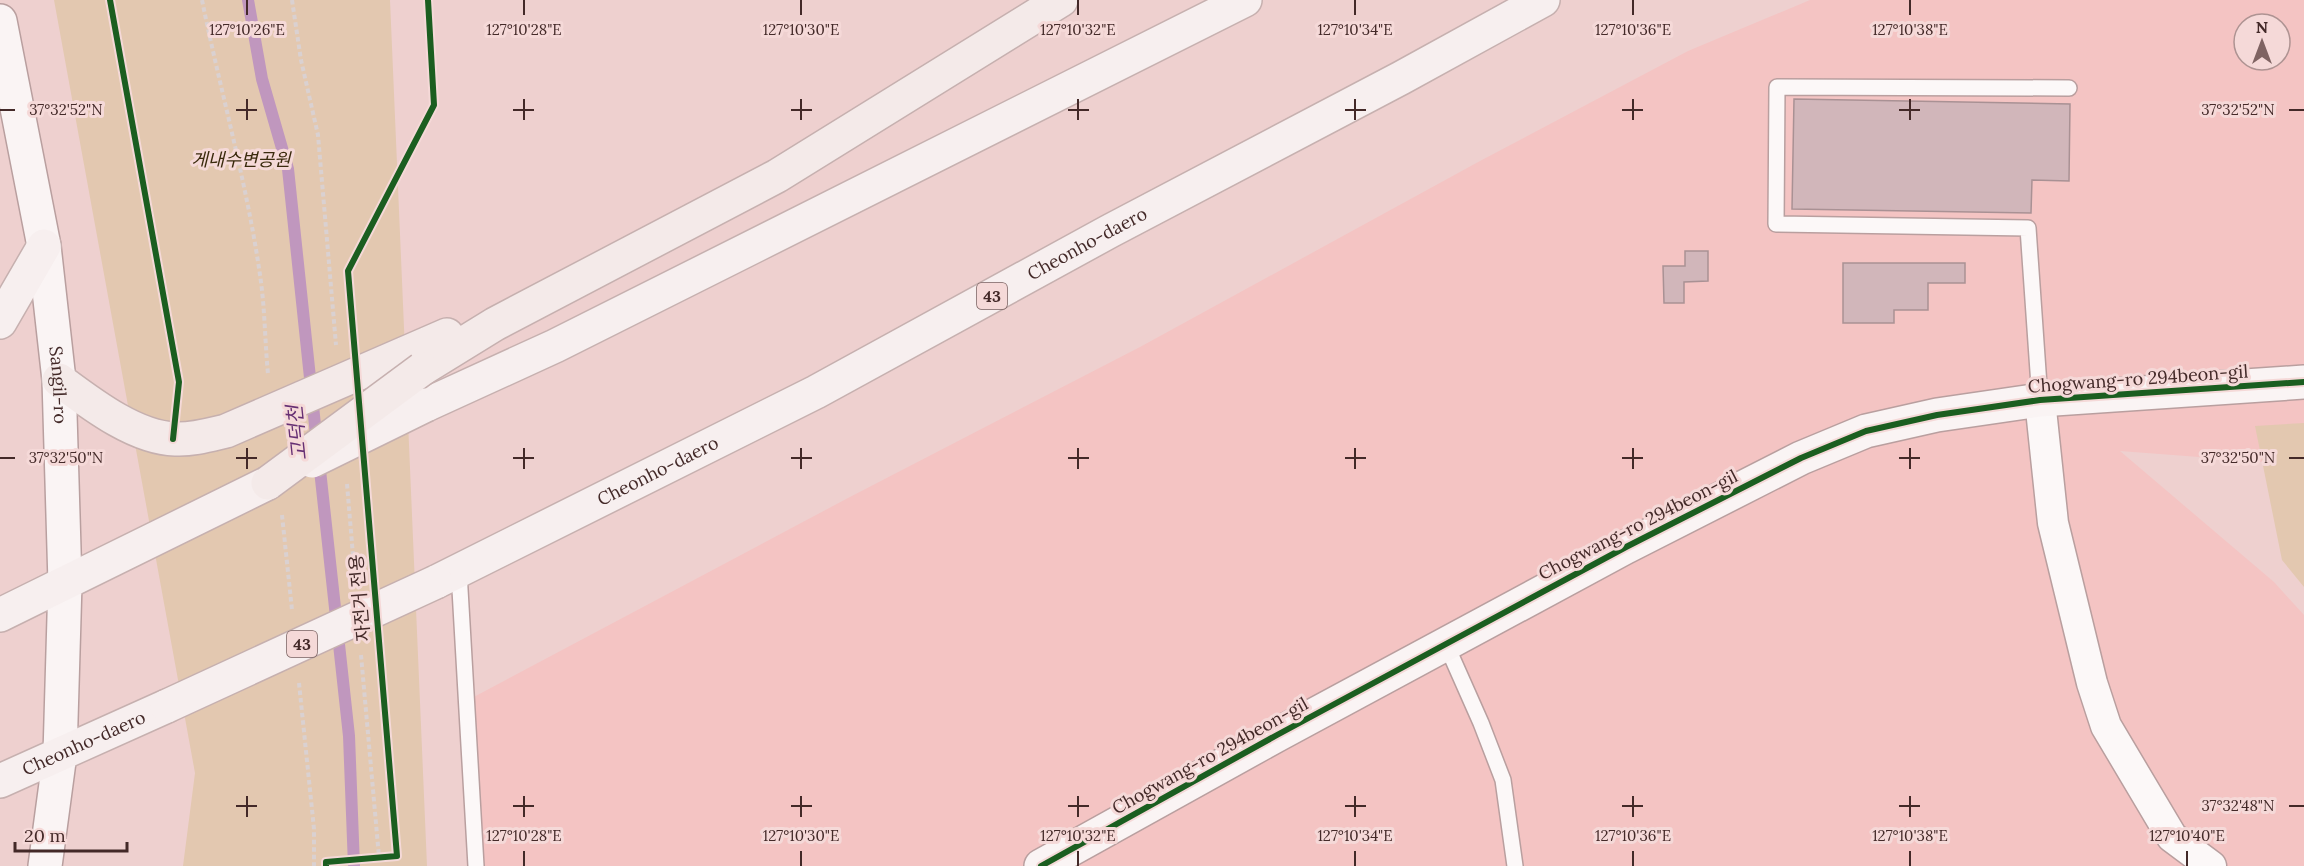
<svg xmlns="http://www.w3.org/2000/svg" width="2304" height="866" viewBox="0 0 2304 866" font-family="Lora,'Noto Sans KR',serif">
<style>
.built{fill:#f4c4c3;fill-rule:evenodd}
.green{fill:#e3c8b0}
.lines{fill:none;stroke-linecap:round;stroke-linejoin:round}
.stream{stroke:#c097be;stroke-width:12}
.building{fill:#d1b6ba;stroke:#a99194;stroke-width:1.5}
.lane-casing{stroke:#b99f9f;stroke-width:18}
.street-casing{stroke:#b99f9f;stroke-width:33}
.secondary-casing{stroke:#b99f9f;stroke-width:36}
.primary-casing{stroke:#c6b0af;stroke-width:36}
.highway-casing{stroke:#c6b0af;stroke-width:36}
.path{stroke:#dad1d1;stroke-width:4;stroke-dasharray:4.5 3;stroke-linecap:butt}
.lane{stroke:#fcf8f8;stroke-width:15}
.street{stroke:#fcf8f8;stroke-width:30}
.secondary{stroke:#faf4f4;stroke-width:33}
.primary{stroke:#f7efef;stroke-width:33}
.highway{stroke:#f4eae9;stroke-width:33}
.primary-bridge-casing{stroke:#c6b0af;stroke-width:36;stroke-linecap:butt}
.highway-bridge-casing{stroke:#c6b0af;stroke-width:36;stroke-linecap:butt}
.primary-bridge{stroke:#f7efef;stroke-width:33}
.highway-bridge{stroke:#f4eae9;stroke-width:33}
.cycleway-casing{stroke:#f5d9d8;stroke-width:10}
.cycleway{stroke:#1b5e20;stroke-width:6}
.ticks{fill:none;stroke:#432928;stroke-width:2}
.labels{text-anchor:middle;stroke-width:6;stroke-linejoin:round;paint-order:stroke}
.shield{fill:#f5d9d8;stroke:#785e5d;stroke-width:1.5}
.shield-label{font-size:16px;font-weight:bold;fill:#432928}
.park-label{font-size:18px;font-style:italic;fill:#3a2a0d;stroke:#f5d9d8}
.street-label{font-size:18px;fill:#432928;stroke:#f5d9d8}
.water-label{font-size:20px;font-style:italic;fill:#662f73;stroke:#f5d9d8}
.ticks-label{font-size:15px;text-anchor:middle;fill:#432928;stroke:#f5d9d8;stroke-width:6;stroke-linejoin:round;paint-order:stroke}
</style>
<rect width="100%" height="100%" fill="#eed0cf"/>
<path class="built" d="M1810 0H2304V462L2278 463 2120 451 2274 582 2304 615V866H480L470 699 848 498 1140 347 1480 161 1688 51ZM2244 24H2280V60H2244Z"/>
<path class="green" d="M54 0H390L427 866H183L195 773Z
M2304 423V587L2282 560 2255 426Z"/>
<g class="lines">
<path class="stream" d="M248 0 262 79 288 169 317 444
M319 461 349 736 354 866"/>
</g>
<path class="building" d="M1794 99 2070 104 2069 181 2032 180 2031 213 1792 209Z
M1685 251H1708V281L1684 282V303H1664L1663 266H1685Z
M1843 263H1965V283H1928V310H1894V323H1843Z"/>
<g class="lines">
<g class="lane-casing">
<path id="lane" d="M2040 400 2028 228 1776 224 1777 87 2069 88
M459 572 476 866
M1446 644 1481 723 1503 780 1515 866"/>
</g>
<g class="street-casing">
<path id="street" d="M2040 400 2053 523 2092 683 2106 726 2172 837 2211 866"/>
</g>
<g class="secondary-casing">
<g id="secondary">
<path id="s1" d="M0 21 44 246 59 380 65 583 60 754 45 866"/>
<path d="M1041 866 1277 735 1626 547 1801 458 1866 431 1937 415 2040 400 2304 382"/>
</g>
</g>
<g class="primary-casing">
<g id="primary">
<path d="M0 322 44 246"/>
<path d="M426 405 555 346 1245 0"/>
<path id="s2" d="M436 582 816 392 1110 231 1401 78 1543 0"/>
<path d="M0 615 268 483"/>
<path id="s3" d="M0 781 167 706"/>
</g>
</g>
<g class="highway-casing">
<path id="highway" d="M422 369 495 324 777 176 1061 0
M59 380C90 403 135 438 175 439 192 440 209 435 226 431L447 335"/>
</g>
<path class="path" d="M202 0C221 94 248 187 261 282 265 313 265 343 268 374
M292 0 301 60 318 135 336 345
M347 484 355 579
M282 515 292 610
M361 655 379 857
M299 683 314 829V866"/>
<use href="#lane" class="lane"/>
<use href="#street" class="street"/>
<use href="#secondary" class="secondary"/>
<use href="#primary" class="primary"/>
<use href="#highway" class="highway"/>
<g class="primary-bridge-casing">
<path id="primary-bridge" d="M312 461 426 405
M167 706 436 582"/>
</g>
<g class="highway-bridge-casing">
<path id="highway-bridge" d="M268 483 422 369"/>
</g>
<use href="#primary-bridge" class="primary-bridge"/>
<use href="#highway-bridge" class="highway-bridge"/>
<g class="cycleway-casing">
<path id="cycleway" d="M110 0 179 382 173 439
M326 866V862L397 856 348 271 434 105 428 0
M1041 866 1277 735 1626 547 1801 458 1866 431 1937 415 2040 400 2304 382"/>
</g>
<use href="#cycleway" class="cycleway"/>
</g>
<path class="ticks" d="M247 0V15M524 0V15M801 0V15M1078 0V15M1355 0V15M1633 0V15M1910 0V15M247 99V120M524 99V120M801 99V120M1078 99V120M1355 99V120M1633 99V120M1910 99V120M0 110H15M236 110H257M513 110H534M791 110H812M1068 110H1089M1345 110H1366M1622 110H1643M1899 110H1920M2289 110H2304M247 448V469M524 448V469M801 448V469M1078 448V469M1355 448V469M1633 448V469M1910 448V469M0 458H15M236 458H257M513 458H534M791 458H812M1068 458H1089M1345 458H1366M1622 458H1643M1899 458H1920M2289 458H2304M247 796V817M524 796V817M801 796V817M1078 796V817M1355 796V817M1633 796V817M1910 796V817M236 806H257M513 806H534M791 806H812M1068 806H1089M1345 806H1366M1622 806H1643M1899 806H1920M2289 806H2304M524 851V866M801 851V866M1078 851V866M1355 851V866M1633 851V866M1910 851V866M2187 851V866"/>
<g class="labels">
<g class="shield">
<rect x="977" y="283" width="30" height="26" rx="4.5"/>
<rect x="287" y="631" width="30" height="26" rx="4.5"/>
</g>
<g class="shield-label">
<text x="992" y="302">43</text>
<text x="302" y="650">43</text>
</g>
<g class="park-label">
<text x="241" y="166">게내수변공원</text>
</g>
<g class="street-label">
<text dy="6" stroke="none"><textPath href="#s2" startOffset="734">Cheonho-daero</textPath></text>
<text transform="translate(2138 379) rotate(-4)" y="6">Chogwang-ro 294beon-gil</text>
<text dy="6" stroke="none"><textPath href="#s1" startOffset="369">Sangil-ro</textPath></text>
<text dy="6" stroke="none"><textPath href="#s2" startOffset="248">Cheonho-daero</textPath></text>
<text transform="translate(1638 525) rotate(-27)" y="6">Chogwang-ro 294beon-gil</text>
<text transform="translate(360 598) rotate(-95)" y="6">자전거 전용</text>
<text dy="6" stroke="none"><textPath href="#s3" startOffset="92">Cheonho-daero</textPath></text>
<text transform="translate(1210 756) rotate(-29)" y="6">Chogwang-ro 294beon-gil</text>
</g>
<g class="water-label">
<text transform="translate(297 433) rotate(-96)" y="7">고덕천</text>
</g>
</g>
<g class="ticks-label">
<text x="247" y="35">127°10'26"E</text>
<text x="524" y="35">127°10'28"E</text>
<text x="801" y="35">127°10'30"E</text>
<text x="1078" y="35">127°10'32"E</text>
<text x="1355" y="35">127°10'34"E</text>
<text x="1633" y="35">127°10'36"E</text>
<text x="1910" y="35">127°10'38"E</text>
<text x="66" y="115">37°32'52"N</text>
<text x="2238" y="115">37°32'52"N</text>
<text x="66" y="463">37°32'50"N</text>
<text x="2238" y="463">37°32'50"N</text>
<text x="2238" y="811">37°32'48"N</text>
<text x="524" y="841">127°10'28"E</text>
<text x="801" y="841">127°10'30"E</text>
<text x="1078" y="841">127°10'32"E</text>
<text x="1355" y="841">127°10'34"E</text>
<text x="1633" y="841">127°10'36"E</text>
<text x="1910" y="841">127°10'38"E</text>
<text x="2187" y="841">127°10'40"E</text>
</g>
<g transform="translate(2262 42)"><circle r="28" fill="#f5d9d8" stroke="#ae9392" stroke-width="1.5"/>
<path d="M0-4.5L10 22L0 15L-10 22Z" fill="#7f6362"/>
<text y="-9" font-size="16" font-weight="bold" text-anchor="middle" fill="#432928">N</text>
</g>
<path d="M15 842v9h112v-9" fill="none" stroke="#432928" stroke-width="3"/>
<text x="24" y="842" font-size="18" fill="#432928" stroke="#f5d9d8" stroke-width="4.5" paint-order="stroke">20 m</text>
</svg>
